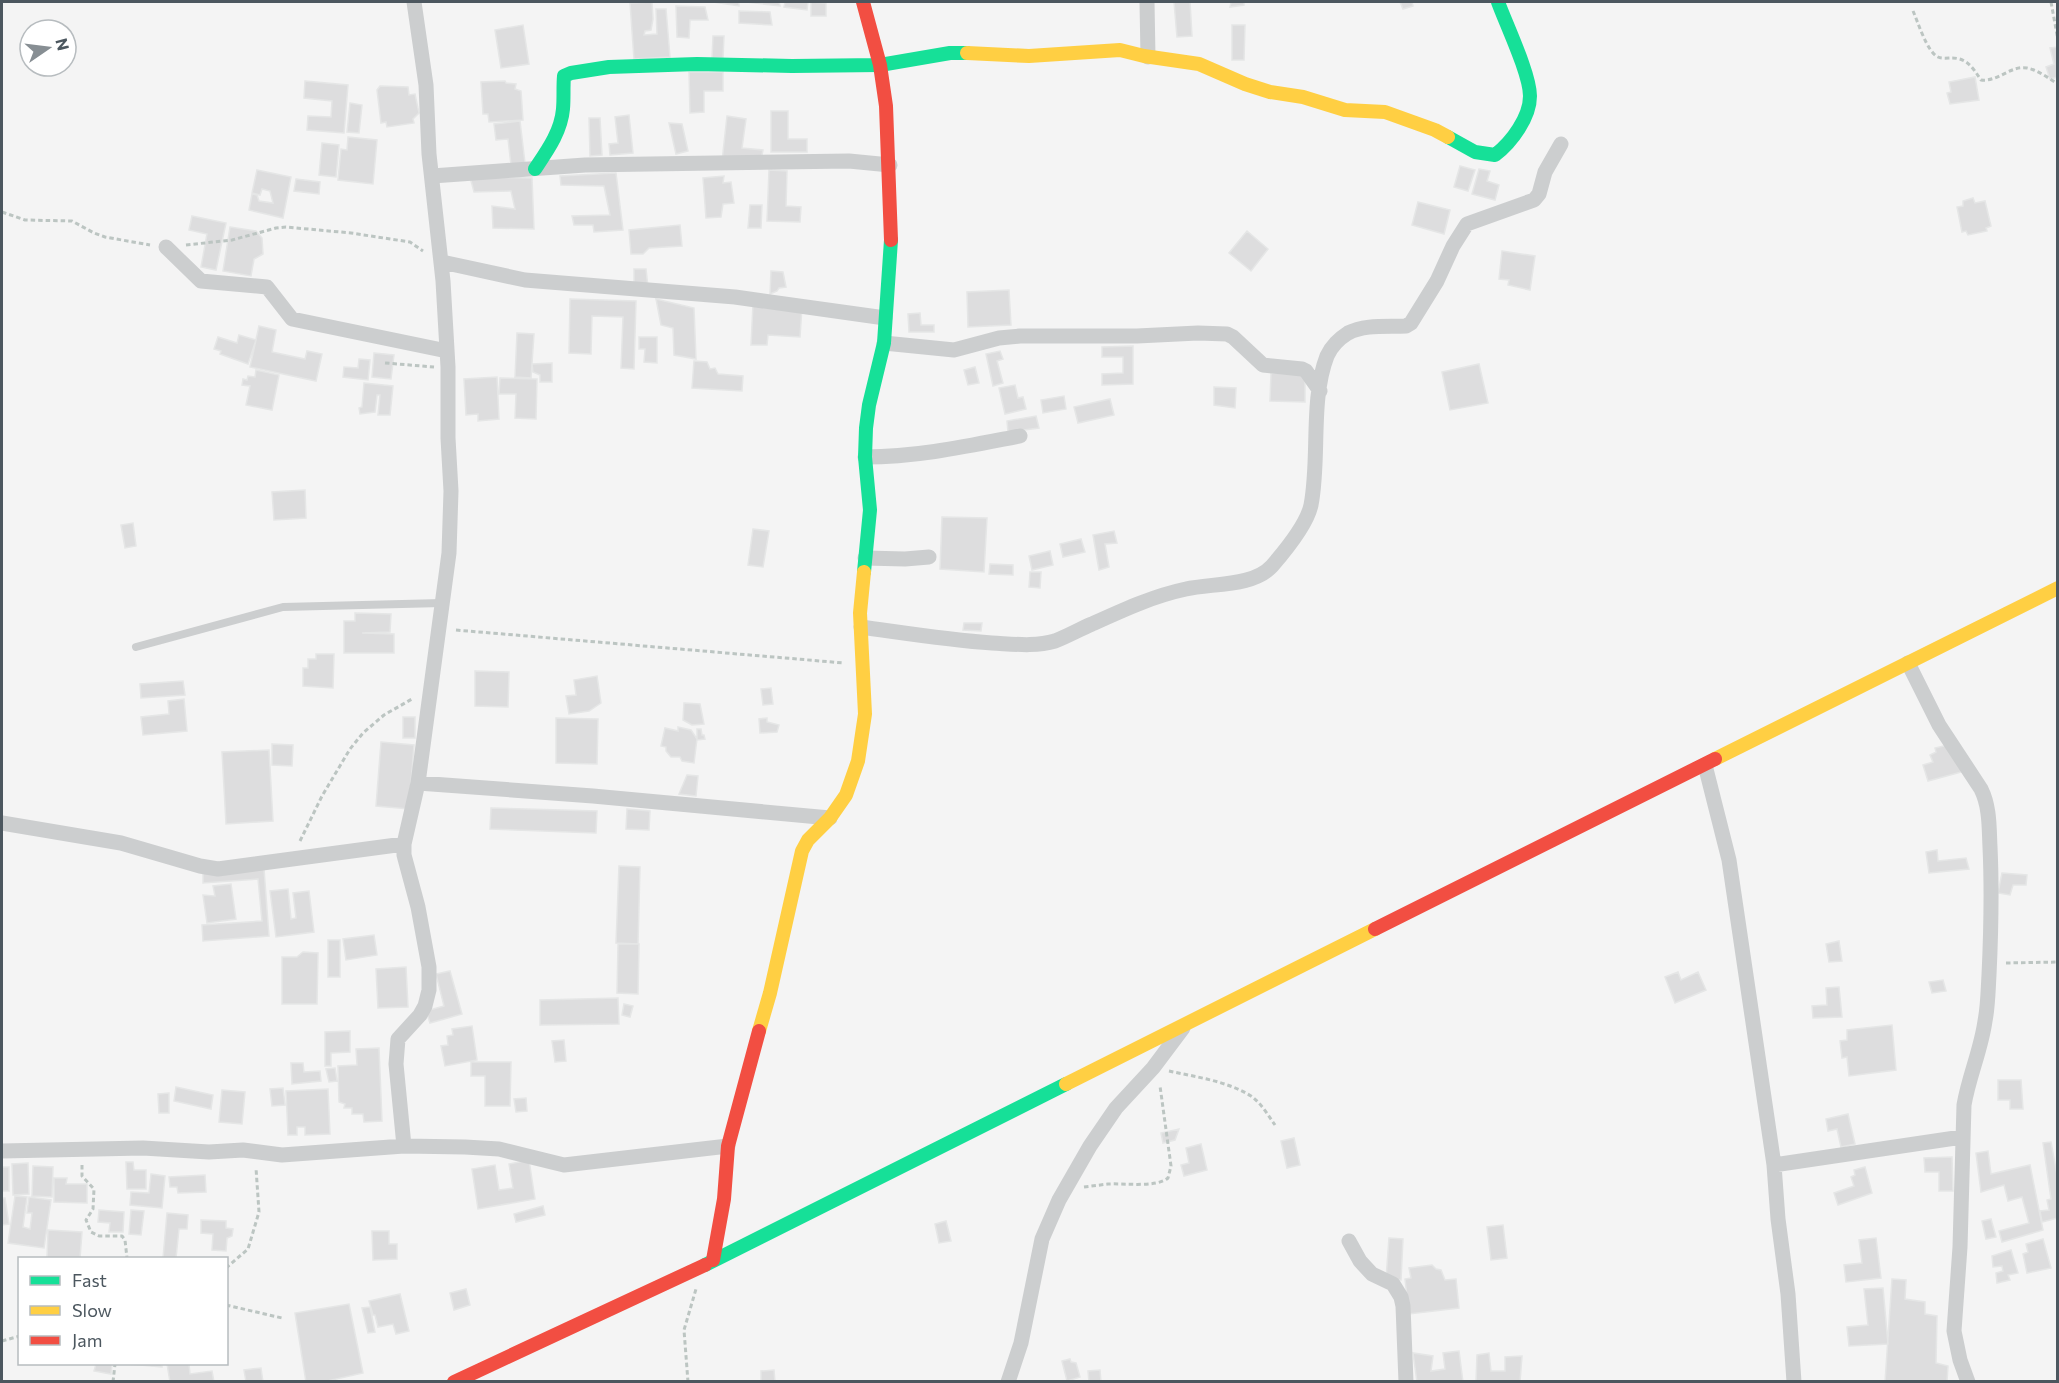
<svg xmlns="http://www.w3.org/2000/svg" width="2059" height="1383" viewBox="0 0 2059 1383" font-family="Commissioner,sans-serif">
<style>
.building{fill:#ddddde;stroke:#e5e6e6;stroke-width:1.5}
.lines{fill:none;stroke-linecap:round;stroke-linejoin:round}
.path{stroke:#bcc5c2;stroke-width:3;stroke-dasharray:4.5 3;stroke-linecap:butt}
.lane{stroke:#cccecf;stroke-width:8}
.street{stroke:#cccecf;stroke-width:15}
.fast{stroke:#16e098;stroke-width:14}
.slow{stroke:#ffcf43;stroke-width:14}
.jam{stroke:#f24e42;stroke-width:14}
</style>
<rect width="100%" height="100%" fill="#f4f4f4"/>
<path class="building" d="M652 2 653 19 651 30 645 31 644 35 657 34 656 9H666L670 57 634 59 630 3Z
M713 2H739V6Z
M746 2H779L780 6Z
M785 2H808L807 10 784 7Z
M811 2 826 3V16H811Z
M1174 2H1190L1192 36 1177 37Z
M1231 2H1244V5L1230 7Z
M1400 2H1412L1413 6 1403 9Z
M676 6 705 7 708 20H690L689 38 677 37Z
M739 11 770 12 772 25 739 23Z
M523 25 529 64 501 68 495 30Z
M1232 25H1245L1244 60H1232Z
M713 36H724L723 58H712Z
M2058 47V77L2050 79 2046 67 2054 64 2050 48Z
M689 72H723V91H704V112L690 113Z
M1975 77 1979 100 1950 104 1947 93 1951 92 1949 82Z
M305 81 348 85 344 133 307 130 308 116 331 117 332 101 304 98Z
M505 81 506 83 516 84 515 89 521 91 523 120 489 122 488 114H483L481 82Z
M380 86 408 87 409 95 415 94 419 113 413 119 414 123 387 127 386 122 381 123 377 90Z
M350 103 362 105 359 133 347 132Z
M771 111H788V139H807V152H771Z
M629 115 633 153 610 155 609 144 618 143 615 117Z
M727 116 746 119 742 148 763 150 760 166 722 161Z
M589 118H600L602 155 590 156Z
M520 121 525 163 511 165 508 139 496 140 494 124Z
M669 123 682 124 688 151 676 154Z
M348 137 377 140 373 184 338 180 341 149 347 150Z
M322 143 339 145 336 177 319 175Z
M1460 166 1475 170 1468 191 1454 187Z
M1479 169 1490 171 1487 181 1499 185 1495 200 1472 194Z
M257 170 291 177 283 218 249 210 252 194 257 195 259 201 273 203 270 191 262 189 260 195 252 193Z
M769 170 787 171 786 206 801 207 800 222 767 221Z
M616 173 623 230 594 232 593 225H574L572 216 610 215 604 186 561 185 560 176Z
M724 176 723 183 731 182 734 203 723 204 721 217 706 218 703 178Z
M470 177 532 178 534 229 493 228 492 206 515 209 511 191 474 192Z
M296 179 320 182 319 194 294 191Z
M1973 198 1975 203 1985 201 1991 226 1986 228 1987 231 1968 235 1966 231 1962 232 1957 207 1963 206V201Z
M1418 202 1450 210 1444 234 1412 225Z
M750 205H762L761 228H748Z
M192 216 226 223 216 270 201 267 207 234 189 230Z
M680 225 682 246 649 248 643 254H631L629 230Z
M230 227 256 231 262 238 263 254 254 259 251 276 223 271Z
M1247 231 1268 249 1251 271 1229 253Z
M1502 251 1535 256 1530 290 1508 285 1509 280 1499 279Z
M634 269H646L648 287H634Z
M771 271 783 272 786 287 779 288 777 291 770 294Z
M1009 290 1011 325 968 327 967 292Z
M570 299 636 301 634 369 621 368 623 317 592 316 591 354 569 353Z
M656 299 694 308 696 359 674 355 673 328 661 325Z
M753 304 802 307 800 337 768 335 767 345H751Z
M920 313 921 325H934V332H909L908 314Z
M259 326 276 330 272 352 305 359 307 351 322 354 316 381 250 367Z
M517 333 534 334 531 378 515 377Z
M239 335 256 340 248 364 220 354 221 351 214 349 218 337 237 343Z
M639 337H657V363L644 362 645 349H639Z
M1133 346V384L1102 385V374L1123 373V357H1102V347Z
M1000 351 1003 359 997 361 1003 383 993 386 986 354Z
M374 353 394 355 391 379 372 377Z
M359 359 370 360 368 380 343 377 344 367 358 368Z
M694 361 707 362 710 369 715 368 718 374 743 376 742 391 692 388Z
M552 363V382H540V375L533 372 532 364Z
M1479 364 1488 403 1450 410 1442 372Z
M975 367 979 383 968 385 964 370Z
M256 370 279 375 272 410 246 405 250 386 242 385 243 379 247 380 248 376 255 377Z
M1271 373 1305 374V402L1270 401Z
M497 377 499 419 478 421V414L466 415 464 379Z
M500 378 537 379 536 419 515 418 516 394H499Z
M364 383 393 386 390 415H378L380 395H377L375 412 360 414 359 408 362 407Z
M1015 385 1018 398 1023 397 1026 409 1005 414 999 388Z
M1214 387 1236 388 1235 408 1214 405Z
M1064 396 1066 409 1043 413 1041 400Z
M1110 399 1114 415 1078 423 1074 407Z
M1036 416 1039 428 1008 432 1007 421Z
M305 490 306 518 274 520 272 492Z
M942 517 987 518 984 572 940 569Z
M133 523 136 546 125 548 121 525Z
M753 529 769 531 763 567 748 565Z
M1114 531 1117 543 1105 544 1109 567 1099 570 1093 535Z
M1081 539 1085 552 1063 557 1060 544Z
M1050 551 1053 565 1032 570 1029 556Z
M990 564 1013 565V575L989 574Z
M1030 572H1041L1040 588 1029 587Z
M355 613 391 614 390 632 362 633 394 634V653H344V621H355Z
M964 623H982L981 631 963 630Z
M316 654H334L333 688 303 686V668H308V659H316Z
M475 671 509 672 508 707 475 706Z
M597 676 601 703 589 711 569 714 566 696 576 695 574 680Z
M183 681 185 695 141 698 140 684Z
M771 688 773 704 763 705 761 689Z
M184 699 187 731 143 735 141 717 169 714 168 701Z
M684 703 700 704 704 724 692 725 683 720Z
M403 717H415V738H403Z
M556 718 598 719 597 764 556 763Z
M767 718V722L779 725 777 732 760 733 759 719Z
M678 727 691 730 697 739 694 763 682 761 680 757H671L666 751V747L661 746 665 728 678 731Z
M697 729H701L702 735H704L705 739 697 740Z
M381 742 414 745 409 809 376 806Z
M1957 743 1965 771 1928 781 1923 765 1933 762 1930 755 1936 752 1935 748Z
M272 744 293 745 292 766 272 765Z
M269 750 273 821 226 824 222 752Z
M687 775 698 776 696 796 679 794Z
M491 808 597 811 596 833 490 829Z
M627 809 650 811 649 830 626 829Z
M1937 850 1938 861 1966 858 1969 869 1929 873 1926 852Z
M619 866 640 867 638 944 616 943Z
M264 869 269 936 203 941 202 925 262 921 258 879 203 883V873Z
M2002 873 2027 875 2026 885H2013L2010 895 1998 893Z
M231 884 236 919 207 923 203 895 215 896 213 886Z
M288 889 291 919 296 918 293 893 309 891 314 932 276 937 270 891Z
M374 935 377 955 346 960 343 939Z
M328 940H340V977H328Z
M1839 941 1842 961 1829 962 1826 944Z
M618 944H639L638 994 617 993Z
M303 952 318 953 317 1004H282V957H297Z
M406 967 408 1007 378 1008 376 969Z
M450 971 462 1014 430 1023 426 1011 444 1006 436 974Z
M1678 972 1681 980 1698 972 1706 990 1675 1003 1665 977Z
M1943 980 1946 991 1932 993 1929 982Z
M1839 987 1842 1017 1813 1018 1812 1006 1827 1005 1826 988Z
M618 998 619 1024 540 1025V1000Z
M624 1004 633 1006 630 1017 622 1015Z
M1892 1025 1896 1070 1849 1076 1847 1057 1842 1058 1840 1041 1847 1040V1030Z
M472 1026 477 1060 445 1066 441 1046 448 1045 447 1036 453 1035 452 1029Z
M350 1031V1052L331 1053V1066H325V1032Z
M564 1040 566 1061 555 1062 552 1041Z
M379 1048 382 1121 364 1122 363 1114H352V1108H344L345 1104 339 1102 338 1066 357 1065 356 1049Z
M471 1062H511L510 1106H485V1076H471Z
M291 1063H303L304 1072 320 1071 321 1081 292 1084Z
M335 1068 337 1081 329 1082 326 1069Z
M1998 1080H2021L2023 1109H2010V1100H1998Z
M176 1087 213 1095 211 1109 174 1101Z
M283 1088 285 1105 272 1106 270 1089Z
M328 1089 330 1134 305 1135V1127H297V1135H288L286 1091Z
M222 1090 245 1092 242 1124 219 1122Z
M169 1093V1113H159L158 1094Z
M526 1098 527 1111 516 1112 514 1099Z
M1848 1114 1855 1144 1841 1147 1837 1129 1828 1131 1826 1119Z
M1179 1129 1175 1140 1163 1143 1161 1133Z
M1294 1138 1300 1165 1287 1168 1281 1141Z
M2051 1142 2058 1180V1218L2042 1222 2040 1211 2049 1210 2047 1200 2051 1199 2043 1143Z
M1201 1144 1207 1170 1184 1176 1181 1165 1189 1163 1186 1148Z
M1988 1151 1991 1174 2030 1165 2043 1230 2002 1242 1999 1231 2029 1223 2022 1197 2008 1201 2004 1185 1981 1192 1976 1153Z
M1952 1157 1953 1191H1939V1172H1925L1924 1158Z
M529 1160 535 1199 478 1209 472 1169 495 1165 499 1190 513 1188 509 1164Z
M126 1162H133L134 1170H146V1189H127Z
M28 1163 29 1194 13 1195 12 1164Z
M33 1166 53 1167 52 1197 32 1196Z
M2 1167H9V1191H2Z
M1865 1167 1872 1193 1838 1205 1834 1193 1854 1186 1851 1177 1855 1175 1854 1170Z
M151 1174 165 1176 162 1208 130 1205 131 1192 149 1193Z
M205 1175 206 1192 178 1193 177 1187H170L169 1177Z
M54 1178H67L66 1184H87V1203L54 1202Z
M15 1196 27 1197 23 1227 30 1229 32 1213H27L29 1197 51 1200 44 1248 8 1243Z
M2 1198H5L9 1224 2 1225Z
M543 1206 545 1215 516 1222 514 1214Z
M99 1210 124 1212 123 1232H109L110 1223 98 1222Z
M131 1210 144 1211 141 1235 129 1234Z
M167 1213 188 1215 187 1229H179L176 1258H163Z
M1991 1219 1996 1237 1986 1239 1982 1221Z
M201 1220 226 1221V1228L233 1229 232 1236 227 1238 226 1251 212 1250 213 1234 201 1233Z
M946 1221 951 1241 939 1243 935 1224Z
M1503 1225 1507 1258 1491 1260 1487 1227Z
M48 1230 82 1232 80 1258H47Z
M372 1231H389V1244H397V1259L373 1260Z
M1389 1238 1403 1239 1401 1280 1386 1279Z
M1876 1238 1881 1278 1846 1282 1844 1265 1862 1263 1859 1240Z
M2043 1239 2051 1268 2027 1273 2023 1254 2028 1252 2026 1244Z
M2011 1250 2018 1273 2008 1275 2010 1280 1997 1283 1996 1273 2003 1271 2002 1266 1993 1267 1992 1256Z
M1432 1265 1436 1269 1441 1270 1445 1280 1456 1279 1459 1308 1409 1314 1405 1279 1411 1278 1409 1268Z
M1892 1279 1906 1280 1905 1299 1925 1302V1314L1937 1316 1936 1363 1948 1366 1947 1382H1885Z
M1883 1288 1888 1344 1849 1346 1847 1327 1868 1325 1864 1289Z
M466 1289 470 1305 454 1310 450 1293Z
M400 1294 409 1331 396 1334 393 1324 378 1327 375 1315H373L369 1301Z
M349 1304 363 1373 323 1382H306L295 1313Z
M370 1307 375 1332 368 1333 362 1308Z
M1459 1351 1463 1382H1417L1413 1353 1433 1356 1431 1371 1445 1369 1443 1353Z
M1489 1353 1491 1371H1505V1357L1522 1356 1520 1382H1476L1477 1355Z
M1070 1359 1071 1362 1076 1363 1080 1377 1067 1381 1062 1361Z
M96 1364H112L111 1374 94 1371Z
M128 1364H162V1367Z
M167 1364H189L190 1374 212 1371 214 1382H170Z
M261 1368 263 1382H246L244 1370Z
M774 1370 775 1382H761V1371Z
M1100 1370 1101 1382H1089L1088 1371Z"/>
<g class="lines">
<path class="path" d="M2051 2 2058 40
M1913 11C1918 22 1927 52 1938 57 1942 59 1948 58 1952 58 1967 58 1973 68 1981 80 1998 82 2011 65 2027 68 2038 70 2048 78 2058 84
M2 212 25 220 72 221 94 233 105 237 150 245
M186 245 232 240 276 228 286 227 351 233 410 242 423 251
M385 363 434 367
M456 630 844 663
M300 841 322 796 350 749 363 733 384 715 412 699
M2006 963 2058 962
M1169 1071C1196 1077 1227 1081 1251 1096 1261 1103 1268 1115 1275 1125
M82 1165V1176L94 1189 93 1209 86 1220 91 1232 99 1236H122L125 1240 127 1258
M1084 1187C1092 1186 1100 1185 1108 1184 1124 1183 1156 1188 1168 1178L1171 1166 1160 1086
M226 1268 248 1249 259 1212 256 1168
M226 1305 282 1318
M2 1341 20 1336
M113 1382 115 1364
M688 1382 684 1330 696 1289"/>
<path class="lane" d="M136 647 283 607 442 603"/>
<path class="street" d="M1147 2 1148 57
M432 176 585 165 849 161 890 165
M166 247 201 281 267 287 292 319 447 351
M442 262 525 280 735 297 885 318
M884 343 954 350 999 338 1020 336H1137L1198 333 1227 334 1233 337 1263 365 1302 369 1306 371 1320 391
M865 457C918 457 968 446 1020 436
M865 558 905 559 929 557
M861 627C905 633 948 640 992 643 1013 644 1035 647 1055 641 1068 636 1080 629 1092 624 1123 610 1153 596 1186 589 1211 583 1253 587 1272 566 1285 551 1307 524 1311 505 1320 459 1310 400 1327 356 1331 347 1340 338 1348 333 1365 324 1388 327 1406 326L1411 323 1437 281 1453 246 1467 224 1534 200 1539 194 1545 172 1561 144
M1908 663 1939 725 1981 789C1990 807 1989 828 1990 847 1992 890 1991 933 1989 975 1988 991 1988 1006 1985 1021 1981 1050 1969 1076 1964 1105L1960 1247 1954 1331 1960 1360 1968 1382
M1705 765 1729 860 1774 1165 1778 1219 1788 1294 1794 1382
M418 783 593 796 830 818
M2 823 121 843 200 866 218 869 404 844
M404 1146 396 1064 398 1039 420 1015 425 1006 429 990V967L418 907 404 855V844L418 783 449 553 451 491 448 438V367L443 281 429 154 426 85 414 2
M2 1151 143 1148 209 1152 243 1150 282 1155 404 1146 465 1147 499 1149 564 1165 728 1146
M1774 1165 1962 1137
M1349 1241 1360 1261 1372 1274 1393 1284 1401 1297 1403 1306 1406 1382
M1008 1382 1021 1343 1042 1239 1059 1200 1090 1146 1116 1108 1153 1068 1183 1028"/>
<path class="fast" d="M1448 137 1475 152 1495 155C1512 142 1530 117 1530 96 1530 74 1506 24 1498 2
M535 169C547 151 561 132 563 109 564 98 563 87 564 76L571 73 609 67 697 64 792 66 880 65 950 53H967
M864 572 870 510 865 457 866 428 869 405 884 343 891 240
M705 1265 1066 1084"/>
<path class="slow" d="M967 53 1029 56 1120 50 1144 56 1199 64 1245 84 1270 92 1303 97 1345 110 1385 112 1435 130 1448 137
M1715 759 2058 588
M759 1031 770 993 802 851 808 840 830 818 846 795 858 761 865 714 860 613 864 572
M1066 1084 1375 929"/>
<path class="jam" d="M863 2 880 65 886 106 891 240
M1375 929 1715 759
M713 1260 724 1199 728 1146 759 1031
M454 1382 705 1265"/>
</g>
<rect width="2059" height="1383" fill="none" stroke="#4c575f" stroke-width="6"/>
<rect x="18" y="1257" width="210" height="108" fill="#ffffff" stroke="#b7bcbf" stroke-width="1.5"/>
<rect x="30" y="1276" width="30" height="9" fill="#16e098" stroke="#b7bcbf" stroke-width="1.5"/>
<text x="72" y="1287" font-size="18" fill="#4c575f">Fast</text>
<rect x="30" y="1306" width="30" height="9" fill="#ffcf43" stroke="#b7bcbf" stroke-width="1.5"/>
<text x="72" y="1317" font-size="18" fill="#4c575f">Slow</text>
<rect x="30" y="1336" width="30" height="9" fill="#f24e42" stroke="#b7bcbf" stroke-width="1.5"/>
<text x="72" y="1347" font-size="18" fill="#4c575f">Jam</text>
<g transform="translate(48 48) rotate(76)"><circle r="28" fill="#ffffff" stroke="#b7bcbf" stroke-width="1.5"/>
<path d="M0-4.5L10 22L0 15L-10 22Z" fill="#878e93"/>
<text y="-9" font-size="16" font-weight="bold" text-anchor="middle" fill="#4c575f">N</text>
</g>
</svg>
